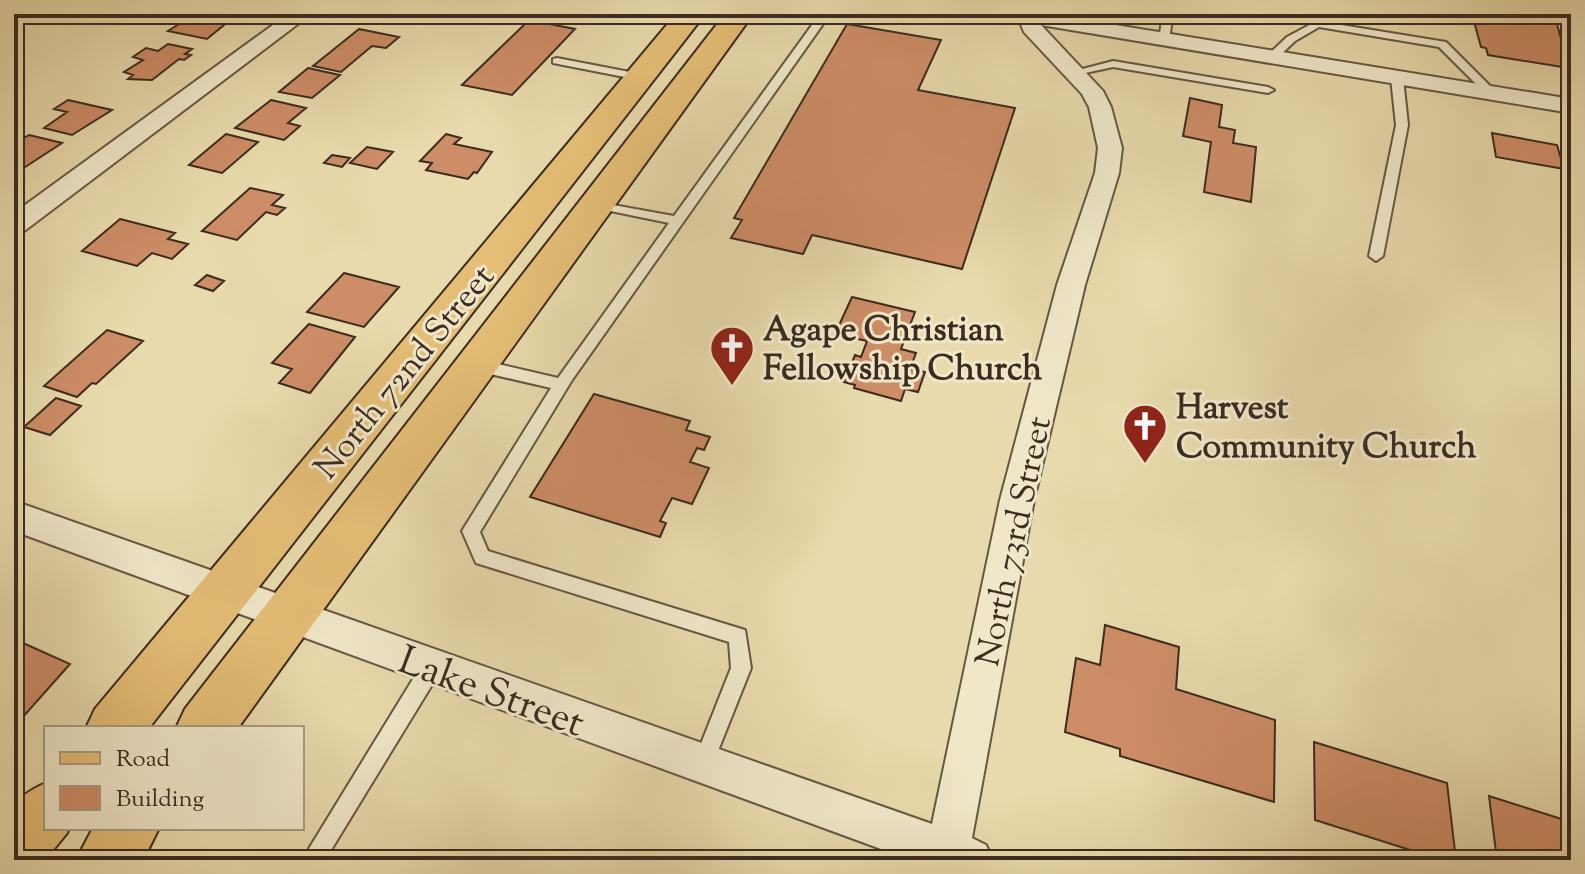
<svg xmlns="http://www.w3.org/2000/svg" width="1585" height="874" viewBox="0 0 1585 874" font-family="'Sorts Mill Goudy',serif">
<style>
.building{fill:#cd8d67;stroke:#3b2b20;stroke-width:2}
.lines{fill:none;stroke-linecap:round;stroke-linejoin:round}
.lane-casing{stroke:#665743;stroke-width:4}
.street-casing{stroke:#665743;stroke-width:4}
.primary-casing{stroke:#3b2b20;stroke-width:4}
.lane{fill:#f0e7c9;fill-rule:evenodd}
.street{fill:#f0e7c9;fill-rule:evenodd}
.primary{fill:#e4bd76;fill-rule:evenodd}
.labels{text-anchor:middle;stroke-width:6;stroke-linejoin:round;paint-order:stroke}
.poi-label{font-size:34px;font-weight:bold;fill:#3b2b20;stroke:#f0e7c9;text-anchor:start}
.street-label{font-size:34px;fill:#3b2b20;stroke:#f0e7c9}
.near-street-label{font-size:40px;fill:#3b2b20;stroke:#f0e7c9}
</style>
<rect width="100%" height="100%" fill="#e8daac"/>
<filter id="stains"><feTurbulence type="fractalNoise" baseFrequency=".0025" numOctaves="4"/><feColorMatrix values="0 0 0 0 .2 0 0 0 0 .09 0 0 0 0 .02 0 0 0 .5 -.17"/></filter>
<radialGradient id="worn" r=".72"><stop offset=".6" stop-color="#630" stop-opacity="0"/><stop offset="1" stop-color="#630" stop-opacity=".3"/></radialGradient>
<path class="building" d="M178 14H224L235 16 207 39 168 31 179 24 167 21Z
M1472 14 1555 16 1561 39 1571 59 1565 60 1568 68 1488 55 1486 48 1481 47Z
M529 20 575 29 512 95 462 85Z
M847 24 941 40 918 90 1015 108 962 269 812 235 803 254 731 238 742 220 734 218Z
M359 29 399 37 386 48 372 46 341 72 313 66Z
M168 44 192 49 185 54 191 55 184 60 179 59 152 80 128 79 133 75 124 72 143 60 133 57 146 48 158 51Z
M308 68 340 75 312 98 279 92Z
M1190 98 1222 105 1219 127 1235 130 1233 143 1256 147 1251 202 1204 192 1211 142 1183 136Z
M68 100 112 110 72 135 44 128 67 112 54 109Z
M271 100 306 108 288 123 300 126 284 140 235 128Z
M1492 133 1557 145 1564 169 1496 157Z
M226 134 258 142 222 173 189 165Z
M446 134 461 138 454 144 492 152 477 173 474 172 468 179 426 170 432 163 420 161Z
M29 135 62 143 19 171 14 170V144Z
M367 147 393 152 377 169 350 163Z
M332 155 350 158 342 167 324 163Z
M250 188 283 195 272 205 285 208 277 215 266 212 237 240 202 231Z
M120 219 175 233 168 239 188 244 172 259 152 253 137 266 82 251Z
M344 273 399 287 364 327 307 312Z
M207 275 224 281 213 291 195 285Z
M852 297 915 312 901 349 916 353 910 369 925 372 918 392 905 389 901 401 854 388 855 385 844 382 855 355 861 357 867 341 835 334Z
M309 324 355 337 310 393 279 383 292 369 272 363Z
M107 330 143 341 96 384 92 383 77 397 44 386Z
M594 394 690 421 686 430 710 437 704 450 697 448 690 462 709 468 692 504 672 498 660 521 666 523 660 537 530 497Z
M56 398 81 406 50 435 24 427Z
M1105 625 1179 647 1176 689 1275 720 1274 802 1120 756V749L1065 732 1076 658 1100 665Z
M23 643 70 664 22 718 14 714V652Z
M1314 742 1447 783 1456 860H1442L1315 820Z
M1489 796 1571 822V860H1497Z"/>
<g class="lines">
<g class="lane-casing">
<path id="lane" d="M820 14H830L572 380 480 532 488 551 745 630 751 668 710 771 703 774 696 771 693 764 731 668 729 642 476 563 462 531 551 388 477 371 469 365 477 359 558 378 669 223 591 207V201L674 216Z
M1163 14H1173L1169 39 1164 42 1159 39Z
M1317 21 1446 42 1497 93 1487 95 1439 47 1319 27 1295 41 1276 59H1268V55L1287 37Z
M557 58 640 74 646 77 640 80 553 63V59Z
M1113 61 1268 87 1274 90 1268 93 1113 67 1076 75 1071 72Z
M1397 75 1403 78 1408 125 1383 256 1376 261 1369 256 1396 125 1391 78Z
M431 659 438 661 441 668 438 675 325 860H302L424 661Z"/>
</g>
<g class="street-casing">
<path id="street" d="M288 14H311L23 232 14 235V213Z
M1008 14H1048L1571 99V113L1041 25 1103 91 1111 107 1122 148 1119 173 1085 285 1034 500 972 838 986 845 993 860H911L14 531V501L932 824 1000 500 1057 285 1095 173 1098 148 1089 107 1082 94 1024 32 1020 22 1010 19Z"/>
</g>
<g class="primary-casing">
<path id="primary" d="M676 14H705L149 728H86L95 709Z
M725 14H753L238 728H176L185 709Z
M46 783V828H69L67 833 45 860H14C14 819 3 801 46 783Z
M93 828H159L143 860H76Z"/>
</g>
<use href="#lane" class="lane"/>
<use href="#street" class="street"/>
<use href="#primary" class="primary"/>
</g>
<defs>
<g id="church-pin" transform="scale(2.3)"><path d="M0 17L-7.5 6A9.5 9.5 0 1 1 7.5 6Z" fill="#8f2418" stroke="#f0e7c9"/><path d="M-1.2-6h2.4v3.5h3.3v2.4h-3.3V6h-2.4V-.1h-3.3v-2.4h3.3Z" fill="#fff"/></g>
</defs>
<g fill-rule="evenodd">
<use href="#church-pin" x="732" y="348"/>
<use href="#church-pin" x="1145" y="426"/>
</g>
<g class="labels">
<g class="poi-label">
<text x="763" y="340">Agape Christian<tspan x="763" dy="39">Fellowship Church</tspan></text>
<text x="1176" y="418">Harvest<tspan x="1176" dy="39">Community Church</tspan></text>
</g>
<g class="street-label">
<text transform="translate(403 371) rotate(-51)" y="12">North 72nd Street</text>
<text transform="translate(1012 541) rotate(-78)" y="12">North 73rd Street</text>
</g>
<g class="near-street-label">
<text transform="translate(492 690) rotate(20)" y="14">Lake Street</text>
</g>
</g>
<rect width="1585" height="874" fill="none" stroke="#e8daac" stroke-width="48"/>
<rect x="16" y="16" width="1553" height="842" fill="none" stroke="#3b2b20" stroke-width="4"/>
<rect x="24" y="24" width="1537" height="826" fill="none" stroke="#3b2b20" stroke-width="2"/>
<rect x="44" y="726" width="260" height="104" fill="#f0e7c9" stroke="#a89c85" stroke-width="2"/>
<rect x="60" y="752" width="40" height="12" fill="#e4bd76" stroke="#a89c85" stroke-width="2"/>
<text x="116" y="766" font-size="24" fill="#3b2b20">Road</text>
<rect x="60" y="786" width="40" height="24" fill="#cd8d67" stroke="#a89c85" stroke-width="2"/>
<text x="116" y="806" font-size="24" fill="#3b2b20">Building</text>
<rect width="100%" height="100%" filter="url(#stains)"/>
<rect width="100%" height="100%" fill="url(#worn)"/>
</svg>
